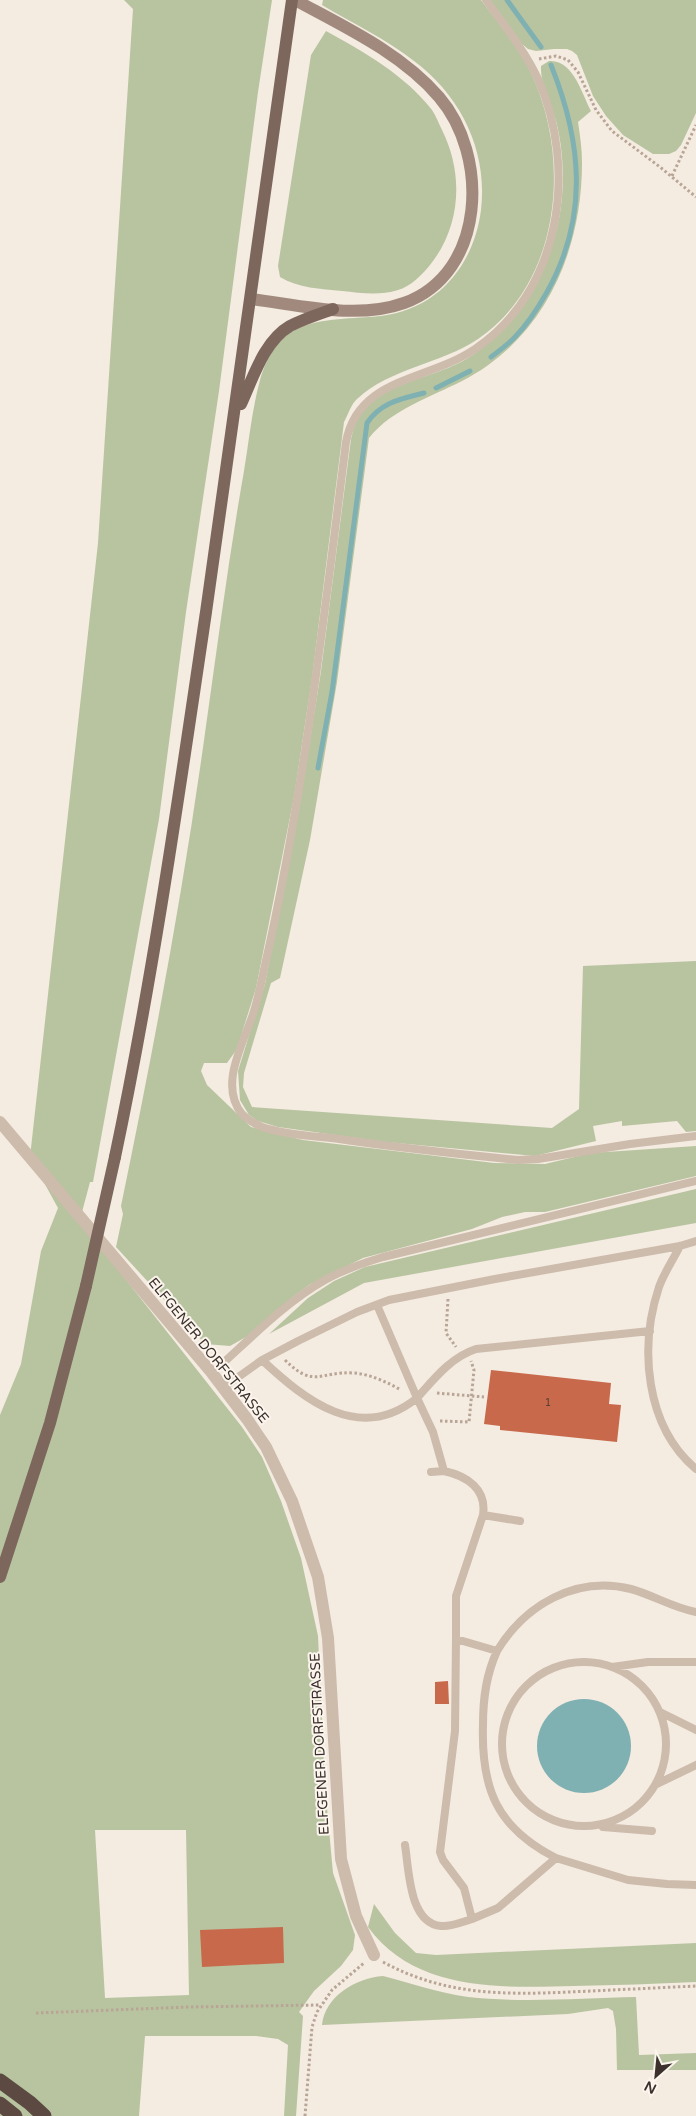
<svg xmlns="http://www.w3.org/2000/svg" width="696" height="2116" viewBox="0 0 696 2116" font-family="'Varela Round',sans-serif">
<style>
.green{fill:#b8c4a0;fill-rule:evenodd}
.water{fill:#7fb0b2}
.lines{fill:none;stroke-linecap:round;stroke-linejoin:round}
.stream{stroke:#7fb0b2;stroke-width:5}
.building{fill:#c8694b}
.path{stroke:#b9a596;stroke-width:3;stroke-dasharray:2.5 2.5;stroke-linecap:butt}
.lane{stroke:#cdbbac;stroke-width:8}
.street{stroke:#cdbbac;stroke-width:12}
.secondary{stroke:#a18a7d;stroke-width:12}
.primary{stroke:#7d675c;stroke-width:12}
.highway{stroke:#5c4a42;stroke-width:15}
.primary-bridge{stroke:#7d675c;stroke-width:12}
.labels{text-anchor:middle;stroke-width:4;stroke-linejoin:round;paint-order:stroke}
.number-label{font-size:11px;fill:#5e3e33}
.street-label{font-size:14px;fill:#3b302b;stroke:#fbf5ee}
</style>
<rect width="100%" height="100%" fill="#f4ebe1"/>
<path class="green" d="M124 0H272L258 92 219 391 186 612 159 819 93 1182H90L82 1212 34 1163 242 1427 262 1457 281 1501 301 1558 318 1636 325 1786 333 1873 355 1935 353 1950 341 1966 314 1991 299 2012 303 2016 296 2116H284L288 2045 278 2039 256 2036H145L139 2116H0V1415L21 1364 41 1251 58 1208 30 1157 98 543 133 9ZM95 1830H186L189 1995 105 1998Z
M323 0H481C499 24 519 48 532 75 571 160 561 282 478 339 441 364 390 368 357 399 351 404 348 415 344 422L312 678 294 797 256 988 237 1049 227 1063H204L201 1071 207 1085 251 1127 303 1140 494 1163 545 1164 591 1153 696 1146V1176L545 1212H525L502 1217 472 1229 363 1258 309 1285 290 1299 246 1337 230 1346 205 1344 116 1247 123 1214 121 1206C154 1047 184 887 206 726 218 641 229 556 244 471 249 441 252 409 260 380 266 359 277 339 297 329 322 317 354 319 381 316 438 309 474 265 481 210 488 151 461 96 414 61 386 39 352 23 322 5Z
M490 0H696V113L681 145 676 151 669 154H653L623 135 606 116 593 96 577 55 572 51 567 49H554L536 51 528 49 521 43Z
M326 31C364 52 405 75 432 110 436 116 439 124 442 130 464 174 461 226 430 265 423 274 410 287 398 290 379 296 361 293 342 291 321 289 298 288 280 277L278 266 311 55Z
M549 61C573 59 582 94 591 111L578 122C580 135 582 149 582 163 582 252 544 339 462 381 431 397 392 409 369 438L337 682 310 840 280 978 271 983 244 1073 243 1087 252 1107 552 1128 579 1109 583 966 696 961V1131L686 1132 677 1121 622 1126V1121L593 1126 596 1141 535 1156 386 1142 278 1127 258 1121 249 1115 240 1100 238 1071 265 984 300 804 321 671 351 439C353 432 354 423 358 417 379 384 428 379 461 362 509 337 549 272 559 219 565 187 564 152 556 121 551 103 540 84 541 66Z
M696 1189V1223L364 1283 269 1334 308 1298 334 1281 365 1267Z
M374 1904 395 1933 416 1953 436 1955 696 1943V1982C655 1984 615 1985 574 1986 503 1988 415 1992 368 1927Z
M383 1976C411 1983 439 1993 468 1997 521 2003 583 1998 636 1997L639 2055 696 2053V2070H617L616 2029 613 2011 608 2008 568 2014 322 2025C325 1996 356 1978 383 1976Z"/>
<path class="water" d="M537 1746a47 47 0 1 1 94 0a47 47 0 1 1-94 0Z"/>
<g class="lines">
<path class="stream" d="M507 0 541 47
M491 357C499 351 507 345 514 338 528 324 538 308 547 292 589 217 582 142 551 65
M436 388 470 371
M318 768 332 692 367 423C381 402 401 399 424 393"/>
</g>
<path class="building" d="M491 1370 611 1383 609 1404 621 1405 617 1442 500 1430V1426L484 1424Z
M448 1681 449 1704H435V1682Z
M283 1927 284 1963 202 1967 200 1930Z"/>
<g class="lines">
<path class="path" d="M539 59 556 56 568 60 578 72 596 110 612 131 660 167 696 197
M672 176 696 125
M448 1299 446 1333 456 1347
M285 1360C314 1389 320 1371 353 1373 370 1374 387 1382 401 1390
M437 1393 484 1397
M440 1421 469 1422 474 1370 471 1361
M383 1962C444 1995 502 1995 570 1992 612 1990 654 1988 696 1986
M36 2013 189 2007 320 2005
M305 2116 312 2027 317 2012 332 1990 364 1963"/>
<path class="lane" d="M486 0C504 25 525 51 538 79 578 170 561 291 475 349 428 381 358 377 346 442 324 617 304 793 265 965 261 983 258 1000 252 1017 242 1046 219 1086 242 1114 248 1120 255 1124 262 1127 286 1135 314 1136 339 1139 398 1148 458 1154 518 1160L538 1159 630 1144 696 1136
M680 1246C673 1260 664 1273 659 1287 639 1347 645 1426 696 1469
M377 1305 417 1398C434 1379 451 1357 476 1349L650 1331
M262 1360C306 1401 360 1444 417 1398L433 1432 444 1471C467 1476 487 1489 483 1515L520 1521
M212 1373C247 1342 284 1303 325 1280 343 1270 363 1263 383 1257L696 1181
M223 1388 262 1360 298 1341 357 1312 389 1300 495 1279 680 1246 696 1241
M431 1472 444 1471
M483 1515 456 1596V1639L497 1651C525 1605 576 1575 631 1589 653 1595 673 1608 696 1612
M502 1744a82 82 0 1 1 164 0a82 82 0 1 1-164 0Z
M612 1667 648 1662H696
M660 1712 696 1730
M657 1784 696 1765
M603 1827 652 1831
M405 1845C409 1870 409 1923 441 1926 451 1927 462 1922 472 1919L464 1888 443 1860 440 1852 455 1731 456 1639
M556 1858 628 1880 667 1884 696 1885
M472 1919 498 1908 556 1858C497 1828 481 1789 483 1725 483 1698 486 1675 497 1651"/>
<path class="street" d="M0 1122 212 1373 247 1419 266 1447 292 1501 318 1577 328 1638 341 1859 356 1916 374 1955"/>
<path class="secondary" d="M251 299C299 305 357 320 404 303 487 273 489 155 439 97 401 53 345 27 295 0"/>
<path class="primary" d="M241 404C253 378 264 341 290 326 303 319 319 314 333 309
M115 1157C153 977 179 794 206 612 235 408 264 204 292 0
M0 1577 50 1423 86 1286"/>
<path class="highway" d="M0 2081 30 2103 44 2116
M0 2104 15 2116"/>
<path class="primary-bridge" d="M86 1286 115 1157"/>
</g>
<g class="labels">
<g class="number-label">
<text x="548" y="1406">1</text>
</g>
<g class="street-label">
<text transform="translate(209 1350) rotate(51)" y="5">ELFGENER DORFSTRASSE</text>
<text transform="translate(319 1744) rotate(-93)" y="5">ELFGENER DORFSTRASSE</text>
</g>
</g>
<g transform="translate(656 2076) rotate(207)" stroke="#fbf5ee" stroke-width="4" paint-order="stroke">
<path d="M0-4L9 19L0 12L-9 19Z" fill="#3b302b"/>
<text y="-8" font-size="14" font-weight="bold" text-anchor="middle" fill="#3b302b">N</text>
</g>
</svg>
